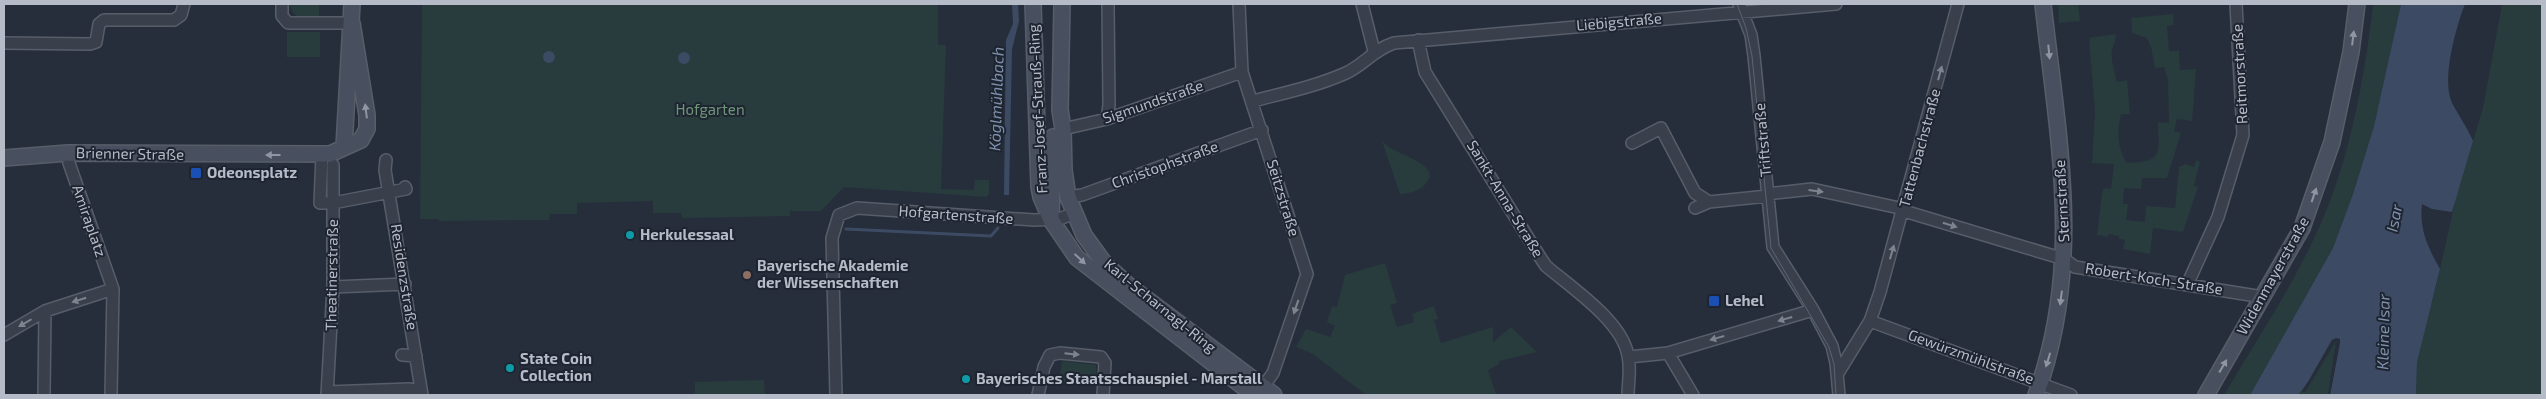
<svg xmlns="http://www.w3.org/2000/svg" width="2546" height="399" viewBox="0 0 2546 399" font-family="'Exo 2',sans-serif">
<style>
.green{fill:#283b3d}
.water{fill:#3c4b63}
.pier{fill:#262e3b}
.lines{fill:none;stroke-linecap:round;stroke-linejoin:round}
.stream{stroke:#3c4b63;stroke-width:3}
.street-casing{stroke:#575e6a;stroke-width:14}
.secondary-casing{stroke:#575e6a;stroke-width:18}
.street{stroke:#39404c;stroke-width:11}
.secondary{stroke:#484f5e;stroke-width:15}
.tram{stroke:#5c6472;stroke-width:1}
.oneway{fill:#8f95a2}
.oneway2{fill:#7d8490}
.transit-dot{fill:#1a4fb4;stroke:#1e2531;stroke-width:2}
.culture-dot{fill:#0f9aa8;stroke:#1e2531;stroke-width:2}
.education-dot{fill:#8d6e63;stroke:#1e2531;stroke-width:2}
.labels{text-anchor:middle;stroke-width:4;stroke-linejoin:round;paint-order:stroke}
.street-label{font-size:15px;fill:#b5bbc7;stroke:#1e2531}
.park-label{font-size:15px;fill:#6e9679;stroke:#1e2531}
.poi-label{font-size:15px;font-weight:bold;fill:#b5bbc7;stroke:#1e2531;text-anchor:start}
.water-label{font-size:16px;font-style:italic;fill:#7f91ac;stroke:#1e2531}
</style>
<rect width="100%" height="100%" fill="#262e3b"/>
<path class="green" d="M290 4H319V19C305 18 292 20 290 4Z
M422 4H938V45H946L941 189 974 190 975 180H989V194L986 197 844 187 821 211H790V216L682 218 681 213H653V201L577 203V214H550L549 220 439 221V219H420Z
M2058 4H2078L2080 21 2059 23Z
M2373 4H2401L2374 126 2353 194 2333 248 2250 395H2224C2257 339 2296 281 2322 221 2351 154 2365 75 2373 4Z
M2502 4H2542V395H2416L2417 362 2422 337 2437 283 2456 197 2483 108Z
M2173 14 2174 25 2167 26 2169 51H2179L2180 70 2196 69 2192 121 2177 119 2174 131 2181 133 2167 178H2142L2141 189 2124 188 2123 204H2128L2126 220 2145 222 2146 206 2175 208 2179 167 2185 164 2194 167 2196 160 2200 162 2194 186 2198 187 2183 232 2153 228 2150 254 2123 249 2125 240 2119 239V236L2109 234 2108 237 2097 235 2102 193 2104 188 2111 189 2114 164 2092 163 2095 112 2089 38 2116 34C2116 41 2114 43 2112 49 2110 58 2115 72 2117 82L2127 80 2130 114H2121C2117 130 2117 149 2127 163 2163 161 2159 156 2158 122L2169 123 2168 80 2164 67 2155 68 2151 47 2147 38 2132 33 2131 18Z
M287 32H320V57H287Z
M1382 141C1394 155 1427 159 1430 175 1428 188 1412 194 1400 194Z
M1385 263 1397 303 1390 305 1397 327 1414 322 1412 314 1434 306 1438 319 1434 320 1441 343 1493 327V342L1511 327 1537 352 1499 361V364L1488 370 1496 394 1366 395 1313 354 1296 347 1306 329 1330 337 1335 326 1327 322 1332 306 1337 307 1345 275Z
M2340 339 2330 395H2298L2310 380 2332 340Z
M1062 361 1096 365V384L1059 382Z
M764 380 765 395H695V382Z"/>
<path class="water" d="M1012 4H1018L1019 21 1012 49 1009 195H1004L1006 40 1013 24Z
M2401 4H2465C2456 27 2441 80 2452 103 2459 116 2467 127 2473 141L2452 212 2432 209 2422 204C2419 229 2428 248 2440 269L2417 362 2416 395H2330L2340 339 2332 340 2310 380 2298 395H2250L2333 248 2353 194 2374 126Z
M543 57a6 6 0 1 1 12 0a6 6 0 1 1-12 0Z
M678 58a6 6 0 1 1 12 0a6 6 0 1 1-12 0Z"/>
<path class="pier" d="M2336 338 2340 339V343L2330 395H2328L2336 341 2312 381 2305 392H2302L2332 340Z"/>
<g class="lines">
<path class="stream" d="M846 229 991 236 998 228"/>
<g class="street-casing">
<path id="street" d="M282 4V16L288 23H352
M1239 4 1242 72 1307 274 1273 373 1263 387
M1362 4 1374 51
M1739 4 1751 35 1754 56 1773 247 1813 310 1832 346 1836 363 1839 395
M1418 40 1425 72 1540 257 1546 266C1572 288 1623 322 1628 356 1631 369 1628 383 1628 395
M4 43 90 44 96 42 99 24 104 20H174L181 15 184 4
M1253 101C1284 93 1317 86 1346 73 1365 64 1373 50 1394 43L1836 4
M1107 119 1109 105 1108 4
M1063 129 1107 119 1242 72
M1632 143 1661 128 1695 193 1709 202
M68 153 69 163 113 289 111 395
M322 155 320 203H333L406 189 405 187
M386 160 385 170 422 395
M1767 194 1812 189 1904 209
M1068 197 1082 195 1262 130
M1695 208 1709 202 1768 196
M1904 211 2064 259 2075 267 2263 297
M2187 285 2218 217 2243 135 2236 4
M333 287 405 284
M1870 321 2071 395
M4 335 45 311 113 289
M1668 353 1693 395
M402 355 416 356
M1629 357 1668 353 1813 310
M1838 373 1870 321 1880 292 1958 4
M327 392 409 389 421 391
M44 395 45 311
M327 395 333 287V165
M836 395 832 238 839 215 857 208 1034 220 1059 219 1075 213
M1038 395 1044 367 1050 355 1060 353 1101 357 1105 363 1103 395"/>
</g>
<g class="secondary-casing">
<path id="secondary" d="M1033 4 1039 187 1041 197 1051 220 1077 258 1254 395
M1062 4 1060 110 1063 129 1064 170 1068 197 1084 235 1105 264 1128 285 1274 395
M344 147 352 4
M4 158 68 153 330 154 361 140 367 129V115L352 23
M1051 219 1053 137
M2036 395C2084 263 2058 139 2043 4
M2206 395 2302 228 2332 142 2351 52 2357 4"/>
</g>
<use href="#street" class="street"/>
<use href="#secondary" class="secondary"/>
<path class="tram" d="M1737 4 1746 28 1752 56 1771 248 1829 347 1834 364 1836 395"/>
</g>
<defs><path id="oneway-solid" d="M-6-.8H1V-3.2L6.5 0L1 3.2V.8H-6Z" transform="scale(1.25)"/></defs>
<g class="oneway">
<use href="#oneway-solid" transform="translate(2353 38) rotate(-83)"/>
<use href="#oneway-solid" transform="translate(2049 52) rotate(84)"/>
<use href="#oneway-solid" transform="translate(366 111) rotate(-97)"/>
<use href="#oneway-solid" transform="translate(273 155) rotate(-180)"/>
<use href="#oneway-solid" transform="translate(2314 195) rotate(-71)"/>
<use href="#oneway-solid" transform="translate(1080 259) rotate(43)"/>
<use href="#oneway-solid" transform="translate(2061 298) rotate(97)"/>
<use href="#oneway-solid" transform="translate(2048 360) rotate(107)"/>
<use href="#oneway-solid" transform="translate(2223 366) rotate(-60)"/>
</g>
<g class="oneway2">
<use href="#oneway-solid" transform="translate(1940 73) rotate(-75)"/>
<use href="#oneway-solid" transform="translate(1816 191) rotate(7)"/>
<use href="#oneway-solid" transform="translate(1950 225) rotate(17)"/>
<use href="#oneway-solid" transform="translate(1892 252) rotate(-74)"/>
<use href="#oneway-solid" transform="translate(79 300) rotate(162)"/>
<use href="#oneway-solid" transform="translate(1296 307) rotate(109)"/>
<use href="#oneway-solid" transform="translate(1785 319) rotate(164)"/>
<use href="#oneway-solid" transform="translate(25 323) rotate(150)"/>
<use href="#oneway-solid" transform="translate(1717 338) rotate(164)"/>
<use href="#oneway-solid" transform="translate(1072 354) rotate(6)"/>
</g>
<g class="transit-dot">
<rect x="190" y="167" width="12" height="12" rx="2.5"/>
<rect x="1708" y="295" width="12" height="12" rx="2.5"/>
</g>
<g class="culture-dot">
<circle cx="630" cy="235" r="5"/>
<circle cx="510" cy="368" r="5"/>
<circle cx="966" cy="379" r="5"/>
</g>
<circle class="education-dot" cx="747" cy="275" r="5"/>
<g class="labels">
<g class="street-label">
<text transform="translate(1619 22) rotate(-5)" y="5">Liebigstraße</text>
<text transform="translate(2240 74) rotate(-93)" y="5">Reitmorstraße</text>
<text transform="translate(1153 102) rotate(-19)" y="5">Sigmundstraße</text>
<text transform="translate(1038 109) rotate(-93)" y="5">Franz-Josef-Strauß-Ring</text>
<text transform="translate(1763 140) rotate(-95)" y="5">Triftstraße</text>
<text transform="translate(1920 148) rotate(-75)" y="5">Tattenbachstraße</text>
<text transform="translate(130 154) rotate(1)" y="5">Brienner Straße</text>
<text transform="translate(1165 165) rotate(-20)" y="5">Christophstraße</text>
<text transform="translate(1283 198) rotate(73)" y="5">Seitzstraße</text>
<text transform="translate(1505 199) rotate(59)" y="5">Sankt-Anna-Straße</text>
<text transform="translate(2062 201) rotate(-93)" y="5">Sternstraße</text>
<text transform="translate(956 215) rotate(4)" y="5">Hofgartenstraße</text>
<text transform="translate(89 221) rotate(71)" y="5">Amiraplatz</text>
<text transform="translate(332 275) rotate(-89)" y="5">Theatinerstraße</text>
<text transform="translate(2273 276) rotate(-61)" y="5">Widenmayerstraße</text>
<text transform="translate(404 277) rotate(81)" y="5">Residenzstraße</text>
<text transform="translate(2154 279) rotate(9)" y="5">Robert-Koch-Straße</text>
<text transform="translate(1160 306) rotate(39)" y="5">Karl-Scharnagl-Ring</text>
<text transform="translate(1971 357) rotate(20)" y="5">Gewürzmühlstraße</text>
</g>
<g class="park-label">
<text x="710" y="115">Hofgarten</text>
</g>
<g class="poi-label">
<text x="207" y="178">Odeonsplatz</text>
<text x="640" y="240">Herkulessaal</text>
<text x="757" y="271">Bayerische Akademie<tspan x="757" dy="17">der Wissenschaften</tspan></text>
<text x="1725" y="306">Lehel</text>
<text x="520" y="364">State Coin<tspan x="520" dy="17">Collection</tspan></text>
<text x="976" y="384">Bayerisches Staatsschauspiel - Marstall</text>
</g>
<g class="water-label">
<text transform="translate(996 99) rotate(-88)" y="6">Köglmühlbach</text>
<text transform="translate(2394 218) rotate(-79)" y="6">Isar</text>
<text transform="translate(2383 332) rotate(-89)" y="6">Kleine Isar</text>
</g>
</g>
<rect width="2546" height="399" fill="none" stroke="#b5bbc7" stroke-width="10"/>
</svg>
